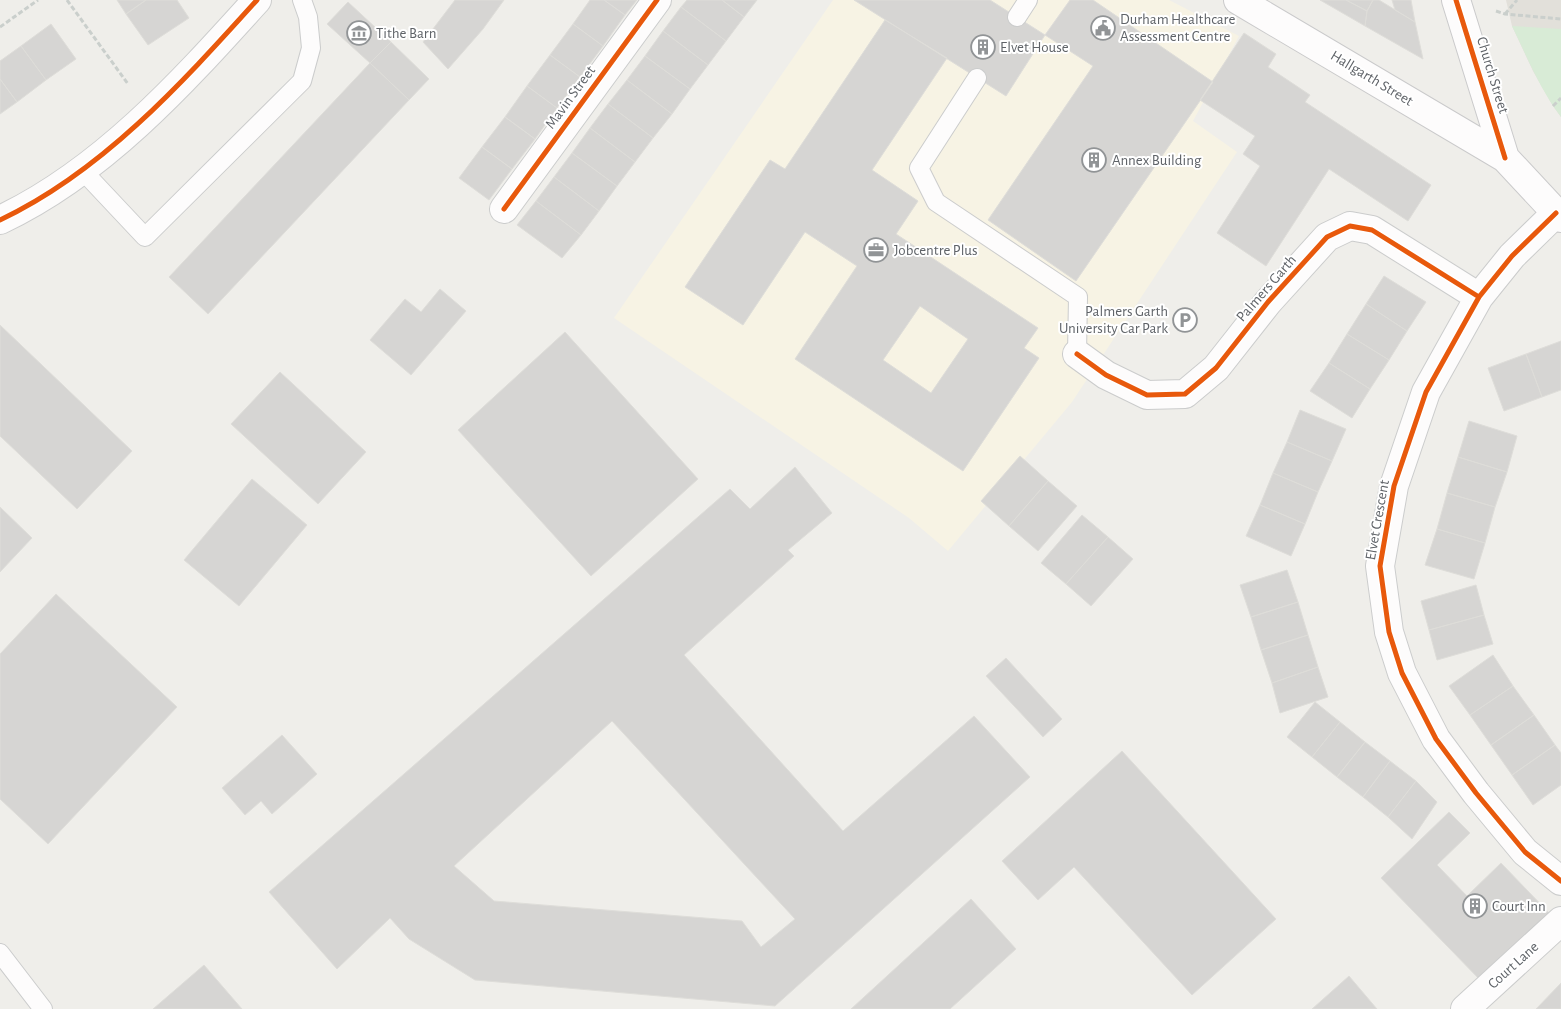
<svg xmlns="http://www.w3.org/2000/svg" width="1561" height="1009" viewBox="0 0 1561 1009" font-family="'Alegreya Sans',sans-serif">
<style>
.commercial{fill:#f7f3e4}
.education{fill:#e2e0da}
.green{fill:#d8ebd6}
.building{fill:#d6d5d3;stroke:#deddd9;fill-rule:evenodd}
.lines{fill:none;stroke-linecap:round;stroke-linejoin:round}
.lane-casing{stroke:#cbcccc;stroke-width:20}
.street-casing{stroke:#cbcccc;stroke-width:30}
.secondary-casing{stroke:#cacacb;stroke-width:30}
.path{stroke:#cacfcc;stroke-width:3;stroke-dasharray:5 2.5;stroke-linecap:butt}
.lane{stroke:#fdfcfc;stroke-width:18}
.street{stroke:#fdfcfc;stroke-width:28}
.secondary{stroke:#fdfcfc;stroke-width:28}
.cycleway-casing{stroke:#fff;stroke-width:8}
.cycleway{stroke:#e8590c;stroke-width:5}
.labels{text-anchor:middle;stroke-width:4;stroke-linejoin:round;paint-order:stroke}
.poi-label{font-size:15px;fill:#5f6368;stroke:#fff;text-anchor:start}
.street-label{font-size:15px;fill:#5f6368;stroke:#fff}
</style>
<rect width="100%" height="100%" fill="#efeeea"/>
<path class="commercial" d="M833 0H1169L1239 36 1193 121 1237 152 1072 402 948 551 909 518 614 318Z"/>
<path class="education" d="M1506 0H1561V117L1553 106 1533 71 1512 26Z"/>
<path class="green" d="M1512 26 1561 29V117C1540 89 1527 57 1512 26Z"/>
<path class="building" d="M117 0H146L126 14Z
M146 0H177L189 18 148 45 126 14Z
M455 0H504L483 29 448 69 423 42Z
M590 0H604L625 15 603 46 573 24Z
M604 0H637L625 15Z
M687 0H722L744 17 726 41 681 7Z
M722 0H757L744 17Z
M854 0H990L1045 35 1006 96Z
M1070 0H1093L1213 82 1076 281 988 220 1093 66 1045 35Z
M1320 0H1346L1367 11 1365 26Z
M1346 0H1373L1367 11Z
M1373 0H1379L1415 22 1423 59 1365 26 1367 11Z
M1392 0H1411L1415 22 1395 10Z
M348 2 391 42 370 63 327 24Z
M681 7 726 41 708 65 663 31Z
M885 20 947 58 872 170 918 201 896 234 1038 328 1024 348 1039 358 963 471 795 359 857 266 805 232 743 325 685 287 770 160 785 169ZM920 306 968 339 931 393 883 360Z
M51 24 76 59 46 80 21 46Z
M573 24 603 46 580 77 550 55Z
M663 31 708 65 690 89 645 56Z
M1244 33 1276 54 1268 67 1310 95 1305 102 1431 185 1408 221 1329 169 1266 266 1217 233 1260 166 1243 154 1255 136 1200 100Z
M391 42 429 79 409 100 370 63Z
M21 46 46 80 17 102 0 79V61Z
M550 55 580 77 557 108 527 86Z
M645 56 690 89 672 114 627 80Z
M370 63 409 100 208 314 169 277Z
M0 79 17 102 0 114Z
M627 80 672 114 653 138 608 104Z
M527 86 557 108 535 139 505 117Z
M608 104 653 138 635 162 590 128Z
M505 117 535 139 512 169 482 147Z
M590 128 635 162 617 186 572 153Z
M482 147 512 169 489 200 459 178Z
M572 153 617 186 599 211 554 177Z
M554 177 599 211 581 235 536 201Z
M536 201 581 235 562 258 517 225Z
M1384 276 1426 302 1407 331 1366 304Z
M440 289 466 311 411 375 370 340 405 299 421 312Z
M1366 304 1407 331 1389 360 1347 334Z
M0 325 132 451 77 509 0 436Z
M565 332 698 479 591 576 458 430Z
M1347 334 1389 360 1370 389 1329 363Z
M1561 341V390L1542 397 1526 354Z
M1526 354 1542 397 1504 411 1488 368Z
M1329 363 1370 389 1352 418 1310 391Z
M280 372 366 452 318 504 231 424Z
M1300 410 1346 429 1332 461 1287 442Z
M1469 421 1517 436 1507 472 1458 457Z
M1287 442 1332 461 1318 492 1273 473Z
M1020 456 1048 481 1009 526 981 501Z
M1458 457 1507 472 1495 507 1447 493Z
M795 467 832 513 788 550 794 556 684 655 843 831 974 716 1030 777 775 1006 475 980 409 939 390 918 337 969 269 892 730 489 750 509ZM612 721 795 919 761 947 742 921 494 901 454 866Z
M1273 473 1318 492 1305 524 1260 505Z
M252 479 307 525 239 606 184 560Z
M1048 481 1077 506 1038 551 1009 526Z
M1447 493 1495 507 1485 543 1437 529Z
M1260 505 1305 524 1291 556 1246 536Z
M0 507 32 538 0 572Z
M1082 515 1108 537 1066 584 1041 563Z
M1437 529 1485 543 1474 579 1425 565Z
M1108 537 1133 559 1091 606 1066 584Z
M1287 570 1298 602 1251 617 1240 585Z
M1476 585 1484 615 1429 630 1421 601Z
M56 594 177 707 48 844 0 799V654Z
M1298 602 1308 635 1261 650 1251 617Z
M1484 615 1493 644 1437 660 1429 630Z
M1308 635 1318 667 1272 683 1261 650Z
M1493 655 1513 686 1470 715 1449 686Z
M1006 658 1062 719 1043 737 986 676Z
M1318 667 1328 697 1280 713 1272 683Z
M1513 686 1534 715 1491 745 1470 715Z
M1315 702 1340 722 1312 757 1287 737Z
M1534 715 1555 745 1512 775 1491 745Z
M1340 722 1365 742 1337 777 1312 757Z
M282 735 317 774 272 814 261 801 245 815 222 788Z
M1365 742 1390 761 1363 797 1337 777Z
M1555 745 1561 753V785L1533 805 1512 775Z
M1122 751 1276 919 1192 995 1074 867 1038 900 1002 861Z
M1390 761 1416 781 1388 817 1363 797Z
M1416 781 1437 802 1412 839 1388 817Z
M1449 812 1470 833 1437 865 1467 896 1501 863 1553 917 1483 983 1381 878Z
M971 899 1016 949 950 1009H851Z
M204 965 242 1009H153Z
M1349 976 1377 1009H1312Z
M1561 983V1009H1536Z"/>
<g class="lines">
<g class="lane-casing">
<path id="lane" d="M1017 17 1028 0
M977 78 919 168 936 202 1078 297 1077 354
M82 170 145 237 302 81 311 48 308 17 302 0
M0 953 43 1009"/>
</g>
<g class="street-casing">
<path id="street" d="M504 209 657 0
M1556 213 1512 256 1479 297 1426 392 1394 486 1380 566 1389 632 1402 673 1436 739 1476 793 1525 852 1561 881
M0 220C102 172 182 83 257 0
M1077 354 1106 375 1147 395 1185 394 1216 368 1268 302 1327 237 1350 226 1372 230 1479 297
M1465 1009 1561 921"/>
</g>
<g class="secondary-casing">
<path id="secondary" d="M1238 0 1505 158 1561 218
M1456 0 1505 158"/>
</g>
<path class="path" d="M67 0 128 84
M1496 11 1505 14 1561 19
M1505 14 1517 0
M0 27 38 0
M1553 106 1561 98"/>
<use href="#lane" class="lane"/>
<use href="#street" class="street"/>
<use href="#secondary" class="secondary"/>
<g class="cycleway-casing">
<path id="cycleway" d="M1456 0 1505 158
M504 209 657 0
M1556 213 1512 256 1479 297 1426 392 1394 486 1380 566 1389 632 1402 673 1436 739 1476 793 1525 852 1561 881
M0 220C102 172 182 83 257 0
M1077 354 1106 375 1147 395 1185 394 1216 368 1268 302 1327 237 1350 226 1372 230 1479 297"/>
</g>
<use href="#cycleway" class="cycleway"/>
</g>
<defs>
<g id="civic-ring" transform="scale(1.25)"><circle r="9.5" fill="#fff" stroke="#919496" stroke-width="1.5"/><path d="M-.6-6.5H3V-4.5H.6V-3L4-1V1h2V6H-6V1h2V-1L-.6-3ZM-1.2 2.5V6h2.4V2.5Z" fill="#919496"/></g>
<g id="museum-ring" transform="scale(1.25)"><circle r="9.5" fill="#fff" stroke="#919496" stroke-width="1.5"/><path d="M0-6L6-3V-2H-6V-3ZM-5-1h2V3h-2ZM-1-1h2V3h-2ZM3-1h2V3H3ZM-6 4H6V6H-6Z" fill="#919496"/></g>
<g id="building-ring" transform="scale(1.25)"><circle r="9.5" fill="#fff" stroke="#919496" stroke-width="1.5"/><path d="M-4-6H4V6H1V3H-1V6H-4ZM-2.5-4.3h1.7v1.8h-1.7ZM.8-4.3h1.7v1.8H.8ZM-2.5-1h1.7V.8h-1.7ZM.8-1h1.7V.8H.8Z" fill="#919496"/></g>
<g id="office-ring" transform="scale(1.25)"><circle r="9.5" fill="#fff" stroke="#919496" stroke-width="1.5"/><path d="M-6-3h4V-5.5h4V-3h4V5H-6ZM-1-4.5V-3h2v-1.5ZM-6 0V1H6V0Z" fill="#919496"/></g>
<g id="parking-ring" transform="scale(1.25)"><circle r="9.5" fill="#fff" stroke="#919496" stroke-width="1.5"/><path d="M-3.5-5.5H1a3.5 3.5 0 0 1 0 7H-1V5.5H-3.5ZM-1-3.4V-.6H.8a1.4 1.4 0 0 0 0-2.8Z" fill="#919496"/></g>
</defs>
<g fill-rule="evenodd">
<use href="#civic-ring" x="1103" y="28"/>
<use href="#museum-ring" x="359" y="33"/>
<use href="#building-ring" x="983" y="47"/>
<use href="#building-ring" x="1094" y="160"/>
<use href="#office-ring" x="876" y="250"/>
<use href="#parking-ring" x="1185" y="320"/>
<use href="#building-ring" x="1475" y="906"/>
</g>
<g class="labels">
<g class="poi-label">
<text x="1120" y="24">Durham Healthcare<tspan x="1120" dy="17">Assessment Centre</tspan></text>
<text x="376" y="38">Tithe Barn</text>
<text x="1000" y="52">Elvet House</text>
<text x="1112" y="165">Annex Building</text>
<text x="894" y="255">Jobcentre Plus</text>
<text x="1168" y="316" text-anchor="end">Palmers Garth<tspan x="1168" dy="17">University Car Park</tspan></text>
<text x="1492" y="911">Court Inn</text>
</g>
<g class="street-label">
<text transform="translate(1493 75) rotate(73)" y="5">Church Street</text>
<text transform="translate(1372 78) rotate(31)" y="5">Hallgarth Street</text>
<text transform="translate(570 97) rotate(-54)" y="5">Mavin Street</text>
<text transform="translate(1266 288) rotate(-49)" y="5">Palmers Garth</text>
<text transform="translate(1377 520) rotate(-80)" y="5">Elvet Crescent</text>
<text transform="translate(1513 965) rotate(-42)" y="5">Court Lane</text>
</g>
</g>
</svg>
